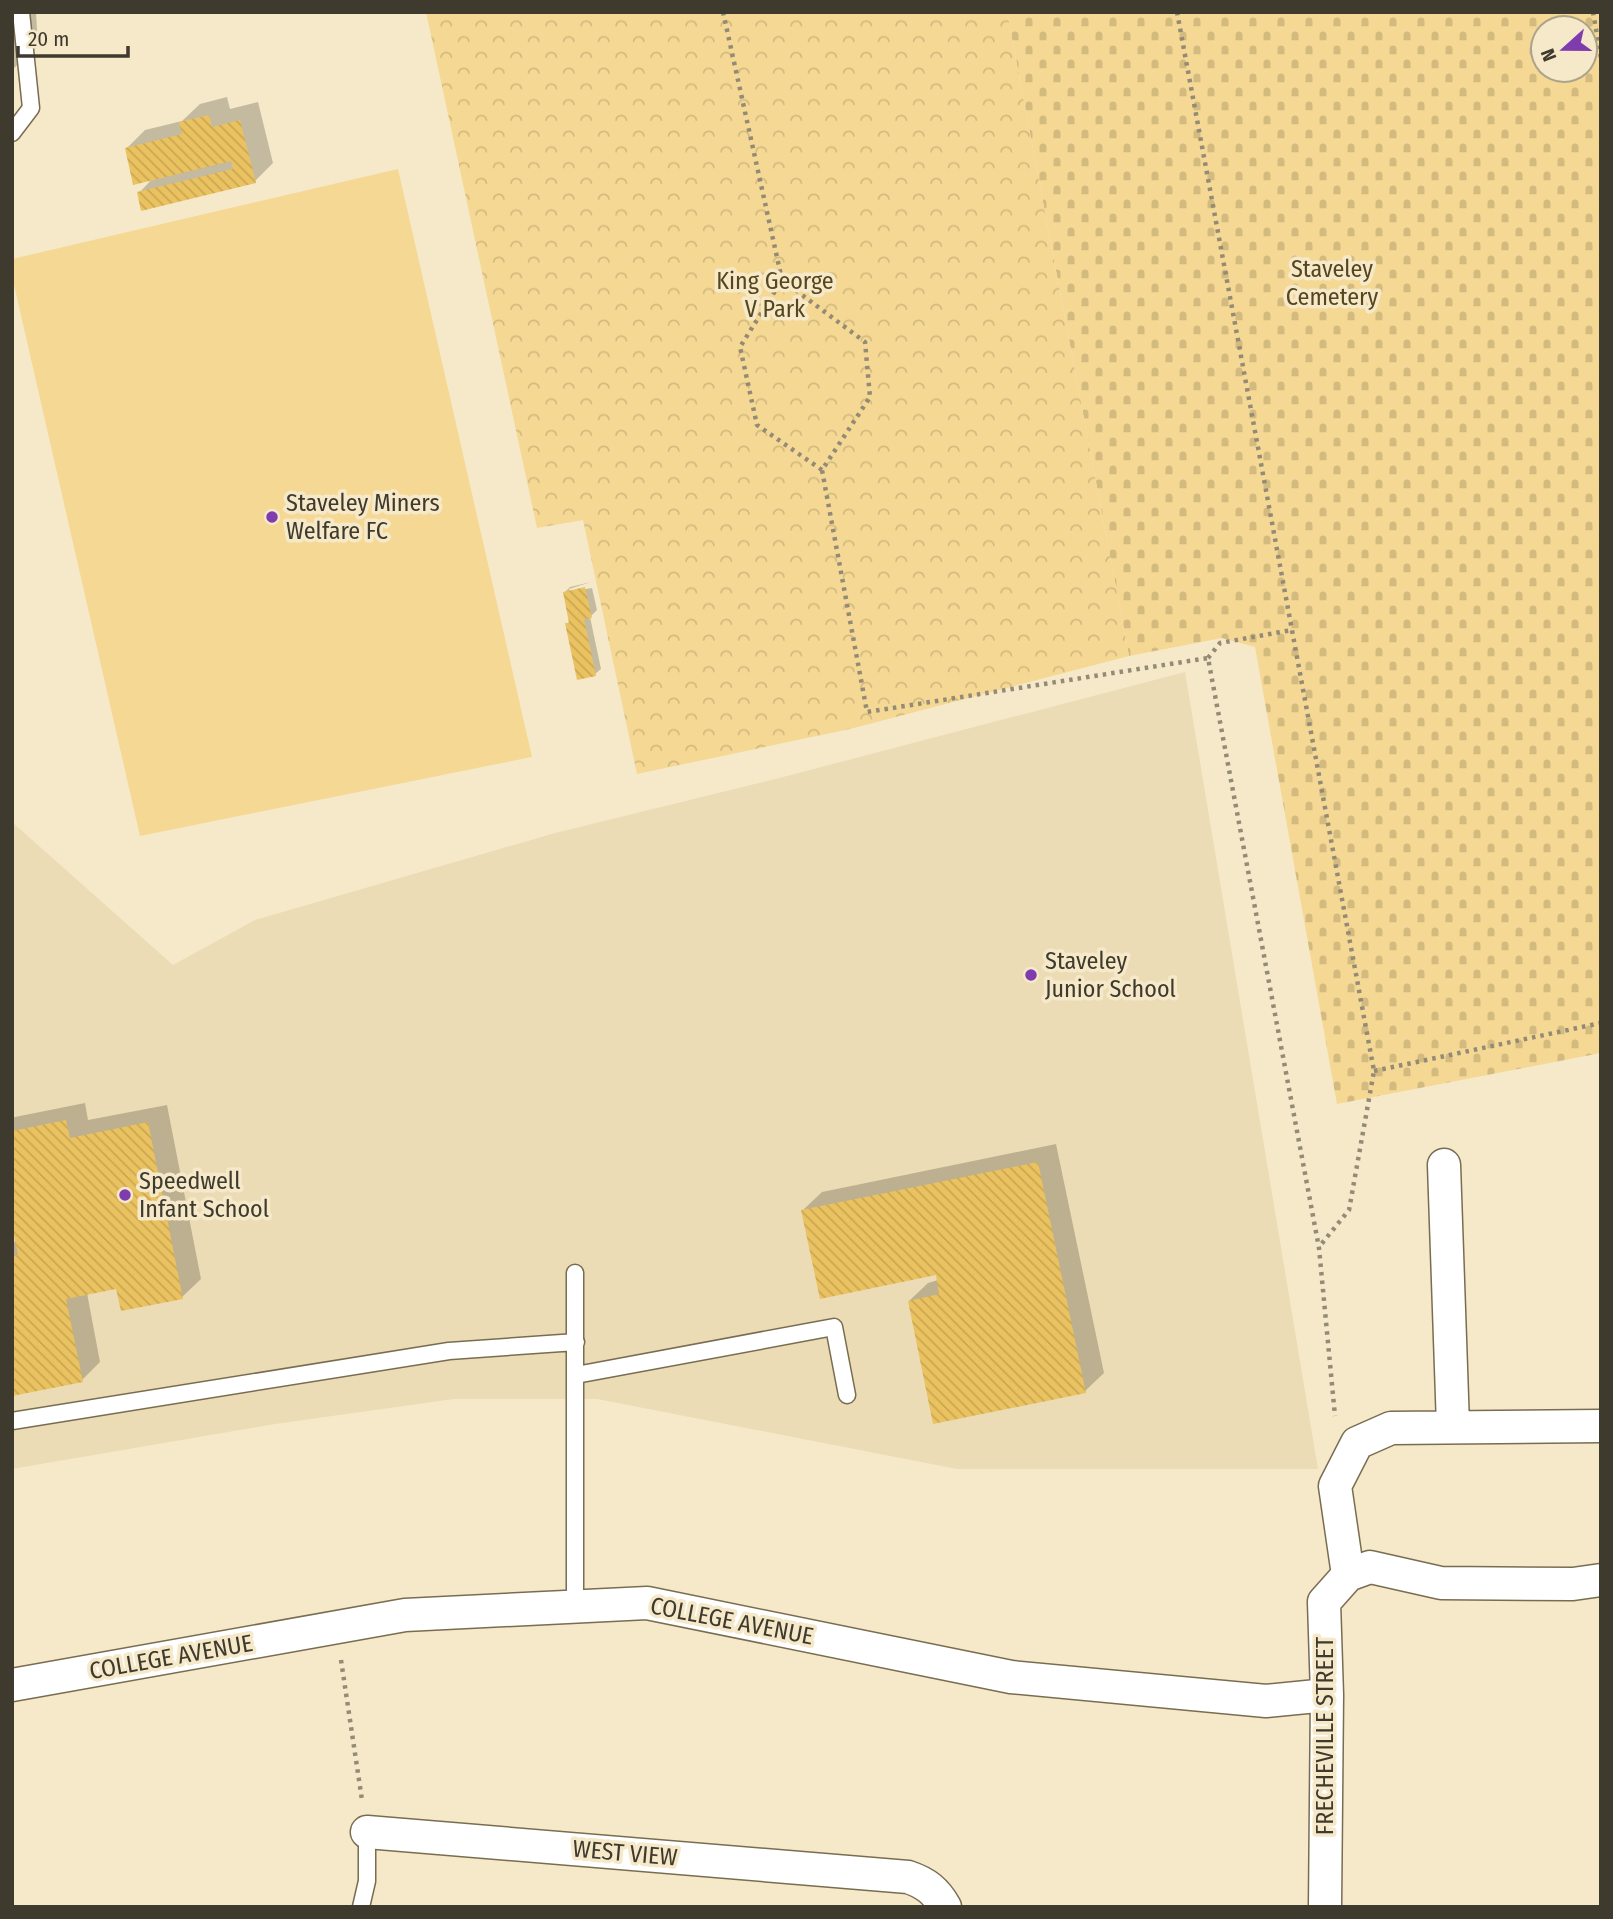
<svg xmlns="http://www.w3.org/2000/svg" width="1613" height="1919" viewBox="0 0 1613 1919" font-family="'Fira Sans Condensed',sans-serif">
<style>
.built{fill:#ecdcb5}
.green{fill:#f5d893}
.cemetery{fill:url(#cemetery-stones);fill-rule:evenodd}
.park{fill:url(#park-crowns)}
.shadow{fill:#0003}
.building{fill:url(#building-back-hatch)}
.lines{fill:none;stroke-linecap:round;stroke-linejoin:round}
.lane-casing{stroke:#796d51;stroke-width:19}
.street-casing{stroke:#796d51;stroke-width:35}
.path{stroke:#948b76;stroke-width:4.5;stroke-dasharray:3.5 5;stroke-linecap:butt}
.lane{stroke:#fff;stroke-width:16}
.street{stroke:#fff;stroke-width:32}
.poi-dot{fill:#7f3caf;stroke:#f6e9c9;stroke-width:2.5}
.labels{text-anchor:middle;stroke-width:7;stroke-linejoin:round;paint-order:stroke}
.park-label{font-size:24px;fill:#56461d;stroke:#f6e9c9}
.poi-label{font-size:24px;fill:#3f3a2e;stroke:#f6e9c9;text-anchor:start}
.street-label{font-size:24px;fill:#3f3a2e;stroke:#f6e9c9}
</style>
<defs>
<pattern id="cemetery-stones" width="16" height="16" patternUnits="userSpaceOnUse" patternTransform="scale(1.75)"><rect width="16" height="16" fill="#f5d893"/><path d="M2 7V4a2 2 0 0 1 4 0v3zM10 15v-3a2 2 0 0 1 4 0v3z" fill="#d3ba7f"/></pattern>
<pattern id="park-crowns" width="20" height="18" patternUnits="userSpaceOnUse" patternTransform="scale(1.75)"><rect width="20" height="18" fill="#f5d893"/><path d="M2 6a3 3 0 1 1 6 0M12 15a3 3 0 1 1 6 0" fill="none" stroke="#d3ba7f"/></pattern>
<pattern id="building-back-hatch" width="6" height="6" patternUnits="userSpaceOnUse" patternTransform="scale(1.75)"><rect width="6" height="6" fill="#eac260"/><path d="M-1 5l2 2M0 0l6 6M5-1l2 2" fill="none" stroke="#caa754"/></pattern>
</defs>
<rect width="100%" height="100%" fill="#f6e9c9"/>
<path class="built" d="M1185 672 1318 1469H957L597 1399H454L275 1424 12 1469V822L173 965 255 920 555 833 783 777Z"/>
<path class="green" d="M398 169 532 757 140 836 12 276V259Z"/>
<path class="cemetery" d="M1007 12H1601V1053L1337 1104 1255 647 1222 638 1129 656ZM1543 28H1585V70H1543Z"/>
<path class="park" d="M426 12H1007L1129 656 850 729 637 774 583 520 537 528Z"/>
<path class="shadow" d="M12 12H36L38 46 12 70Z
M227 97 230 109 258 102 273 163 255 181 139 193 153 178 126 149 145 130 182 121 200 104Z
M591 582 569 589V592L592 588 597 610 590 617 601 669 595 674 567 624 570 621 565 592 570 587Z
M85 1103 88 1120 167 1105 201 1279 182 1297 118 1287 87 1293 100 1362 82 1380 12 1394V1242L17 1241 12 1217V1119L15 1117Z
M1056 1144 1104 1373 1085 1391 909 1301 928 1283 938 1280 937 1273 803 1210 822 1192Z"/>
<path class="building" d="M209 115 212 127 240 120 256 183 141 211 137 192 233 169 231 161 133 185 125 148 182 134 179 122Z
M585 587 592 618 584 619 596 676 577 680 565 623H569L563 592Z
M66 1120 70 1138 148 1122 183 1299 121 1311 116 1289 66 1299 83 1382 12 1396V1256L18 1255 12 1226V1131Z
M1038 1162 1086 1393 933 1424 908 1301 939 1294 936 1275 820 1299 801 1210Z"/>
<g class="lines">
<g class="lane-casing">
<path id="lane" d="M12 133 31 108 21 12
M576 1375 834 1327 847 1395
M12 1421 449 1351 576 1342
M575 1607V1273
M361 1907 367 1881V1832"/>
</g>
<g class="street-casing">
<path id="street" d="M1444 1165 1453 1426
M1348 1575 1370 1567 1441 1583 1573 1584 1601 1580
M12 1685 405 1615 647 1603 1011 1677 1266 1701 1327 1695
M367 1832 908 1877C926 1883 936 1891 945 1907
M1325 1907 1327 1695 1324 1602 1348 1575 1335 1486 1357 1443 1391 1428 1601 1426"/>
</g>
<path class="path" d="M723 12 782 280
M1177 12 1374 1071 1349 1210 1319 1247
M1593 12 1601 58
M822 470 757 425 740 347 782 280 865 342 870 397 822 470 867 712 1208 658 1319 1248 1335 1416
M1208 658 1220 643 1292 630
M1374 1071 1601 1023
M341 1660 362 1800"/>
<use href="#lane" class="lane"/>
<use href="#street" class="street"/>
</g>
<g class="poi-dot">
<circle cx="272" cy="517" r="7"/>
<circle cx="1031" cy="975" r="7"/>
<circle cx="125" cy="1195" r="7"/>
</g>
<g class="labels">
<g class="park-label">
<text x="1332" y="277">Staveley<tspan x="1332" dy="28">Cemetery</tspan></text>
<text x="775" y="289">King George<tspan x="775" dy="28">V Park</tspan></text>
</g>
<g class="poi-label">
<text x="286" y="511">Staveley Miners<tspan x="286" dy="28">Welfare FC</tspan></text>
<text x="1045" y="969">Staveley<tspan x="1045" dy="28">Junior School</tspan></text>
<text x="139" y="1189">Speedwell<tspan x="139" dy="28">Infant School</tspan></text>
</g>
<g class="street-label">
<text transform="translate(732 1621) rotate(11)" y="8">COLLEGE AVENUE</text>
<text transform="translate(171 1657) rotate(-10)" y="8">COLLEGE AVENUE</text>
<text transform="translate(1325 1736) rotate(-90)" y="8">FRECHEVILLE STREET</text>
<text transform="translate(625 1853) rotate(5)" y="8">WEST VIEW</text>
</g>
</g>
<rect width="1613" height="1919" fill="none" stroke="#3f3a2e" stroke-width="28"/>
<g transform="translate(1564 49) rotate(249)"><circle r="33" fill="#f6e9c9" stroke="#ada38b" stroke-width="2"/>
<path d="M0-5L12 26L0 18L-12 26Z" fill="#7f3caf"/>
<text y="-10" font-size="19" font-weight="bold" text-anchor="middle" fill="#3f3a2e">N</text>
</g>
<path d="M18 46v10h110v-10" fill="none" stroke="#3f3a2e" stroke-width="3.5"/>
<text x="28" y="46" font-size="21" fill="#3f3a2e" stroke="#f6e9c9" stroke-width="5" paint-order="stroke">20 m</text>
</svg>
